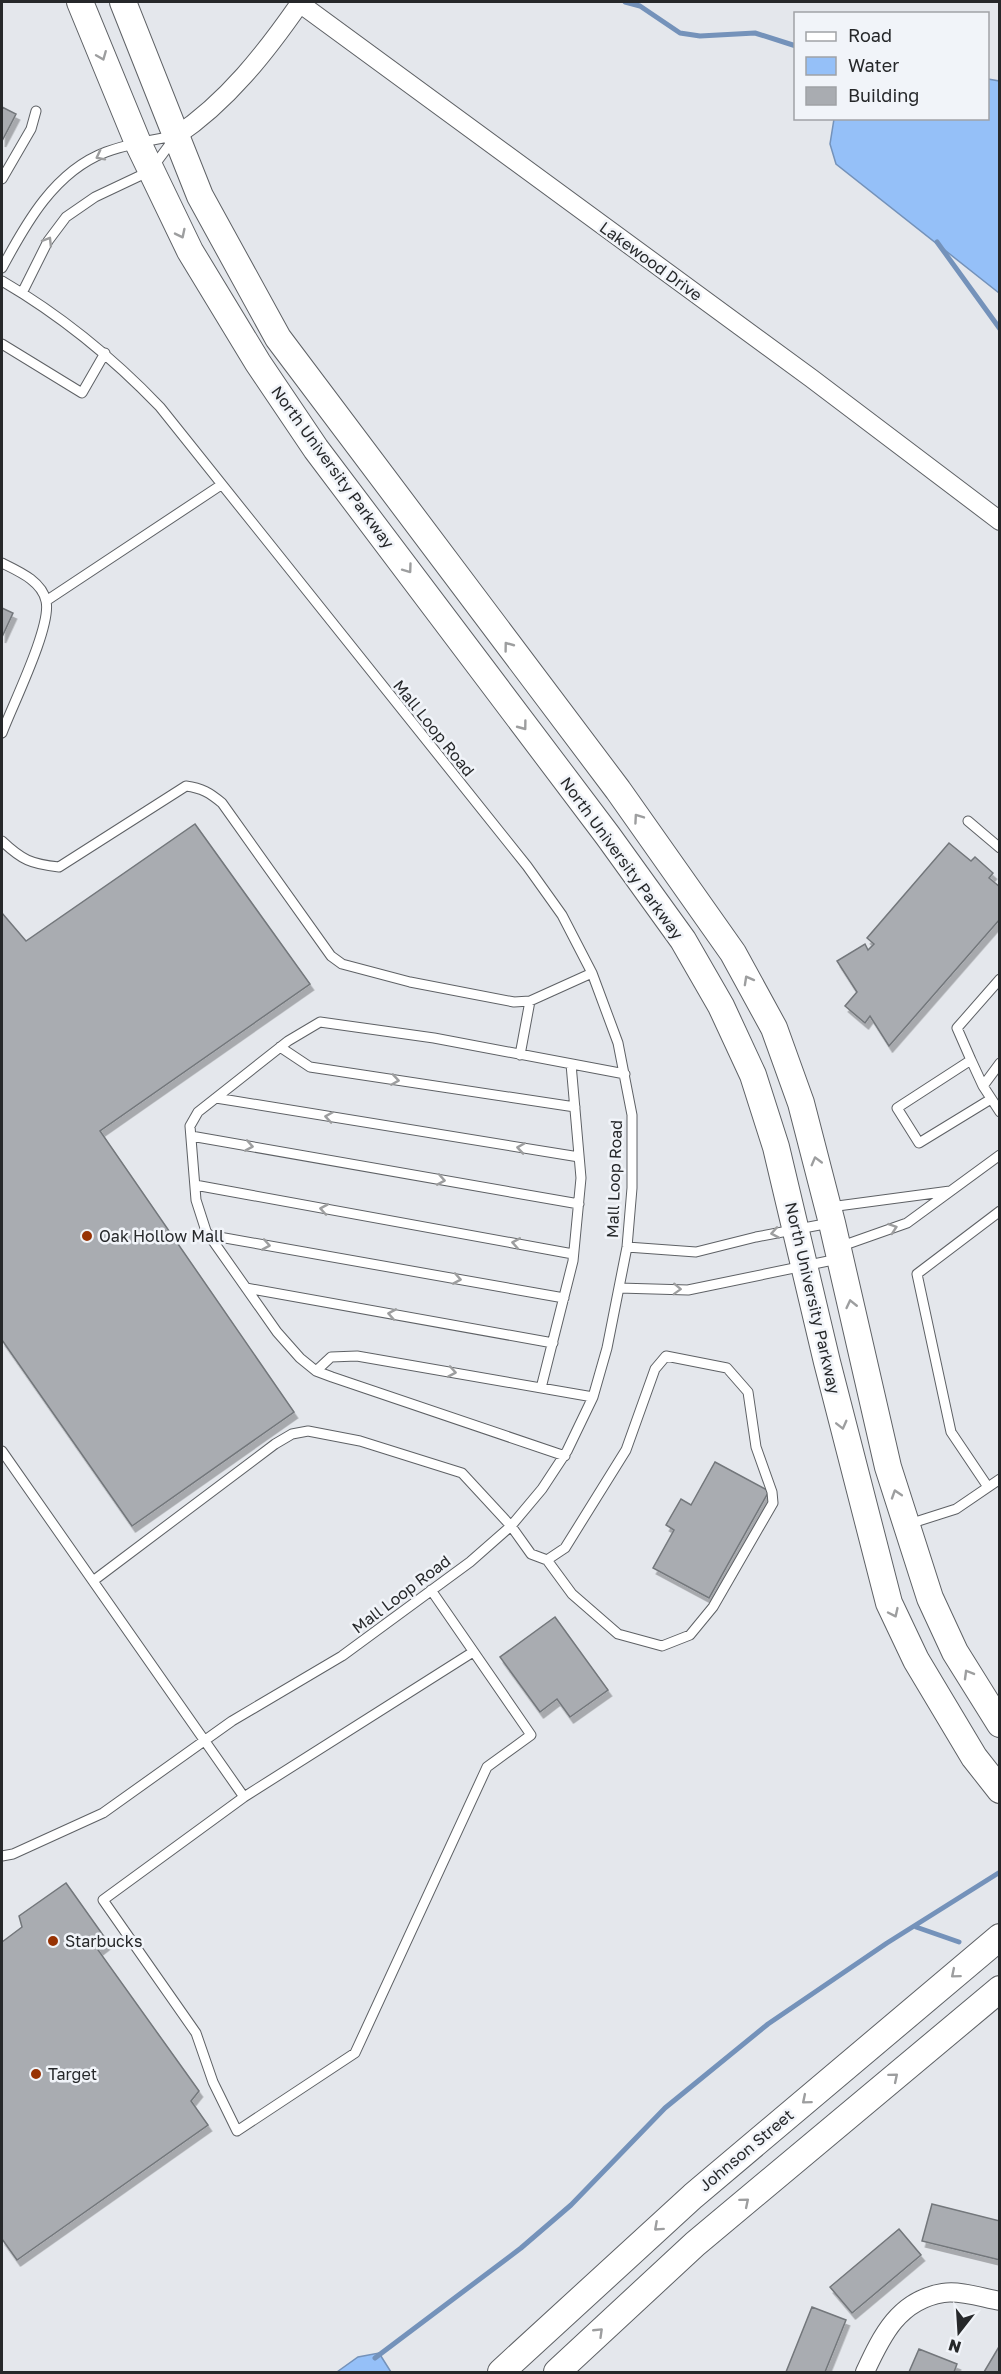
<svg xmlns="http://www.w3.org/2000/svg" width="1001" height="2374" viewBox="0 0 1001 2374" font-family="'Golos Text',sans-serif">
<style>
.water{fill:#95c0f8;stroke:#7492ba;stroke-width:1.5}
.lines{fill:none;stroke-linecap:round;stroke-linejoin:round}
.stream{stroke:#7492ba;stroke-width:5}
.building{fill:#a9acb1;stroke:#73777b;stroke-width:1.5;filter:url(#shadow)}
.service-casing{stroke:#5e6165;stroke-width:11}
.minor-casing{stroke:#5e6165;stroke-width:20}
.secondary-casing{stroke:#5e6165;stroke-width:28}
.service{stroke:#fff;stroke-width:9}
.minor{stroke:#fff;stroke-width:18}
.secondary{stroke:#fff;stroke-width:26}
.oneway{stroke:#9d9e9f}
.poi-dot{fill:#973203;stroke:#f1f4f9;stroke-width:2}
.labels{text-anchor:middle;stroke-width:5;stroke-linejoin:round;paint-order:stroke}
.street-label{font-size:16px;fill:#26282a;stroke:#f1f4f9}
.poi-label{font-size:16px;fill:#26282a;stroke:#f1f4f9;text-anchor:start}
</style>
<defs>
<filter id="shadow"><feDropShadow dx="3.5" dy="6" stdDeviation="0" flood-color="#0004"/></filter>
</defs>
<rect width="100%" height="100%" fill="#e4e7ec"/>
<path class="water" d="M988 79 999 81V293L836 164 830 144 834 119 988 118Z
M379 2353 391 2372H337L358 2357Z"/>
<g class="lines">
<path class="stream" d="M625 2 640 6 680 33 700 36 755 33 796 46
M937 242 1000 329
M916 1927 959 1942
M375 2358 521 2248 571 2205 665 2108 768 2024 887 1943 1000 1872"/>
</g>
<path class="building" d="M2 107 16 114 2 141Z
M2 608 13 613 2 637Z
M195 824 310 984 100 1131 294 1412 132 1526 2 1340V913L26 941Z
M949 843 971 861 975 857 993 873 989 878 1000 887V919L889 1046 870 1016 865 1023 845 1006 857 992 837 961 865 944 868 950 874 944 867 938Z
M715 1462 769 1491 709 1598 653 1568 674 1530 666 1525 681 1499 691 1505Z
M555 1617 608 1690 570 1717 557 1699 540 1712 500 1657Z
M66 1883 108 1942 98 1950 199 2091 191 2101 208 2125 17 2260 2 2239V1942L22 1927 19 1916Z
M932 2204 1000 2221V2260L922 2241Z
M899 2229 921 2255 852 2313 830 2287Z
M812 2307 846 2320 825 2372H786Z
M1000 2345V2372H984Z
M919 2349 957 2364 954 2372H909Z"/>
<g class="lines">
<g class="service-casing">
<path id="service" d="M2 179 31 129 36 111
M2 268C26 223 55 171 106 152 128 144 151 140 174 136
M2 281C62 316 112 357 160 407L527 866 562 915 592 973 618 1043 632 1115V1188L627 1247 607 1348 593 1397 567 1451 542 1489 511 1526 470 1562 342 1656 232 1721 103 1813 13 1854 2 1856
M22 293 48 241 66 217 95 197 150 171 173 140
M2 344 82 393 105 353
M2 563C18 571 42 581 46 601 52 626 12 706 2 733
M46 601 221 485
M968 821 1000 848
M2 841C22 860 31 864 59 867L186 786C202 788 210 793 222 803L331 956 342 964 410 982 514 1002 530 1001 592 973
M280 1047 310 1067 575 1107
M520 1055 530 1001
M971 1060 983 1086
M1000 1063 983 1086 1000 1112
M216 1098 579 1157
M991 1099 919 1143 897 1108 971 1060 957 1028 1000 979
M191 1136 579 1204
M195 1185 573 1254
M830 1207 950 1191
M208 1235 564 1298
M627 1247 696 1252 756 1237 830 1223
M839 1247 907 1223 1000 1155
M246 1288 553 1343
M619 1288 688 1290 838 1259
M316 1371 331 1357 357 1356 593 1397
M541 1388 573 1261 581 1178 571 1064
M2 1451 244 1797 103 1900 196 2033 213 2082 237 2131 355 2053 487 1767 531 1735 431 1590
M565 1456 332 1377 316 1371 300 1358 277 1332 206 1231 196 1200 190 1126 198 1112 288 1041 320 1022 434 1038 625 1074
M988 1487 951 1432 917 1274 1000 1211
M909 1524 956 1509 1000 1479
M93 1581 275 1444 292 1434 308 1431 360 1441 462 1473 511 1526 531 1554 547 1560 565 1548 626 1450 655 1369 666 1356 727 1368 748 1392 756 1447 772 1492 773 1503 713 1607 690 1635 662 1646 618 1634 572 1594 547 1560
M244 1797 473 1652"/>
</g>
<g class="minor-casing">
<path id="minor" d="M298 2 811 378 1000 521
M176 136C227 102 266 52 300 3
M865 2372C882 2335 899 2300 943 2293 960 2290 983 2298 1000 2301"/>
</g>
<g class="secondary-casing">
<path id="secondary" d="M80 2 138 143 190 251 258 363 316 449 608 836 683 940 721 1006 753 1075 776 1147 827 1362 889 1603 916 1660 974 1757 1000 1790
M123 2 200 196 278 338 618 790 733 953 774 1028 801 1103 832 1223 888 1467 930 1598 955 1652 1000 1724
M501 2372 693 2196 1000 1937
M557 2372 695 2244 1000 1989"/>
</g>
<use href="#service" class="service"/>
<use href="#minor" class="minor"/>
<use href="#secondary" class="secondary"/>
</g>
<defs><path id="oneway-chevron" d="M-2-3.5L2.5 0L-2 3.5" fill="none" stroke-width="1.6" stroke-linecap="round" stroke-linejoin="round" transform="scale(1.5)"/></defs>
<g class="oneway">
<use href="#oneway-chevron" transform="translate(102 56) rotate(68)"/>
<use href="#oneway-chevron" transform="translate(100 156) rotate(153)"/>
<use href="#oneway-chevron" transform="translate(181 234) rotate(64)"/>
<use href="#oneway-chevron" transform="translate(48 241) rotate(-58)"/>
<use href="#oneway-chevron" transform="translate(408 569) rotate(54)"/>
<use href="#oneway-chevron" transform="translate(508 646) rotate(-127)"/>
<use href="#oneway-chevron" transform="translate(523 726) rotate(53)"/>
<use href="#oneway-chevron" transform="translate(638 818) rotate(-125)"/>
<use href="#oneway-chevron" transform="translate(748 980) rotate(-119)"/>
<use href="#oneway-chevron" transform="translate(395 1080) rotate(9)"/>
<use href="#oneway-chevron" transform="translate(329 1117) rotate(-171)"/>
<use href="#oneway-chevron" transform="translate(249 1146) rotate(10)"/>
<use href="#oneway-chevron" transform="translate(521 1148) rotate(-171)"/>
<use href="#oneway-chevron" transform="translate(816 1161) rotate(-105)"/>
<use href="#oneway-chevron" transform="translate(441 1180) rotate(10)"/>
<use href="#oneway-chevron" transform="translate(324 1209) rotate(-170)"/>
<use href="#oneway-chevron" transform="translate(893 1228) rotate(-19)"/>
<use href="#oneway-chevron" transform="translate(775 1233) rotate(170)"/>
<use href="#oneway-chevron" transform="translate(516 1243) rotate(-170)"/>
<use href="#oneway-chevron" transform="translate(266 1245) rotate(10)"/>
<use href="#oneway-chevron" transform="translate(457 1279) rotate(10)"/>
<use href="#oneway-chevron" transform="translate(677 1289) rotate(2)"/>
<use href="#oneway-chevron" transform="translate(851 1304) rotate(-103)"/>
<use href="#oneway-chevron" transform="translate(392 1314) rotate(-170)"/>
<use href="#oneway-chevron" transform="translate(452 1372) rotate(10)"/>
<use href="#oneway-chevron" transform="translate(842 1425) rotate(76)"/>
<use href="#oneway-chevron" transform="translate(896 1494) rotate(-108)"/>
<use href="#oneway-chevron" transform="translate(894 1613) rotate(65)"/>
<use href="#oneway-chevron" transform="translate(968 1674) rotate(-120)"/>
<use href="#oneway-chevron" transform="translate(955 1974) rotate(140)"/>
<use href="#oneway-chevron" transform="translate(894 2077) rotate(-40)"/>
<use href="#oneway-chevron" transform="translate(806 2100) rotate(140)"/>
<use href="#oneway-chevron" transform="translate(745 2202) rotate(-40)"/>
<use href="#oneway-chevron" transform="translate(658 2227) rotate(138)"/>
<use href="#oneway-chevron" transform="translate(599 2332) rotate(-44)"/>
</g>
<g class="poi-dot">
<circle cx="87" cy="1236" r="6"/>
<circle cx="53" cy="1941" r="6"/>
<circle cx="36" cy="2074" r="6"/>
</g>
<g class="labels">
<g class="street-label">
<text transform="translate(651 261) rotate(36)" y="6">Lakewood Drive</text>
<text transform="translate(333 467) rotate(54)" y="6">North University Parkway</text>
<text transform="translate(434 728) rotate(51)" y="6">Mall Loop Road</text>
<text transform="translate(622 858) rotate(54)" y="6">North University Parkway</text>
<text transform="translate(614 1179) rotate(-88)" y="6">Mall Loop Road</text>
<text transform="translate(813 1298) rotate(77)" y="6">North University Parkway</text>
<text transform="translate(401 1594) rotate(-37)" y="6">Mall Loop Road</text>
<text transform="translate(746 2150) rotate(-40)" y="6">Johnson Street</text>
</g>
<g class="poi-label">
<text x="99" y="1242">Oak Hollow Mall</text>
<text x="65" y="1947">Starbucks</text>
<text x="48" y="2080">Target</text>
</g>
</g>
<rect width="1001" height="2374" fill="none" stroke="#26282a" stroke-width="6"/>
<rect x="794" y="12" width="195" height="108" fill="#f1f4f9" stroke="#a0a2a6" stroke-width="1.5"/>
<rect x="806" y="32" width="30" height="9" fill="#ffffff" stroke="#a0a2a6" stroke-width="1.5"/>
<text x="848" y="42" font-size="18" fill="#26282a">Road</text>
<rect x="806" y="57" width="30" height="18" fill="#95c0f8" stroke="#a0a2a6" stroke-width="1.5"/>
<text x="848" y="72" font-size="18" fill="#26282a">Water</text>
<rect x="806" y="87" width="30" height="18" fill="#a9acb1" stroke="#a0a2a6" stroke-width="1.5"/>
<text x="848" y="102" font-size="18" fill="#26282a">Building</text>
<g transform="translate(959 2332) rotate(197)" stroke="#f1f4f9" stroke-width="4.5" paint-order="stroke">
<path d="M0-4.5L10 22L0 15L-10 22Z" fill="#26282a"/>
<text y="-9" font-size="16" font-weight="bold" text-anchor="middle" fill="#26282a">N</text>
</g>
</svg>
